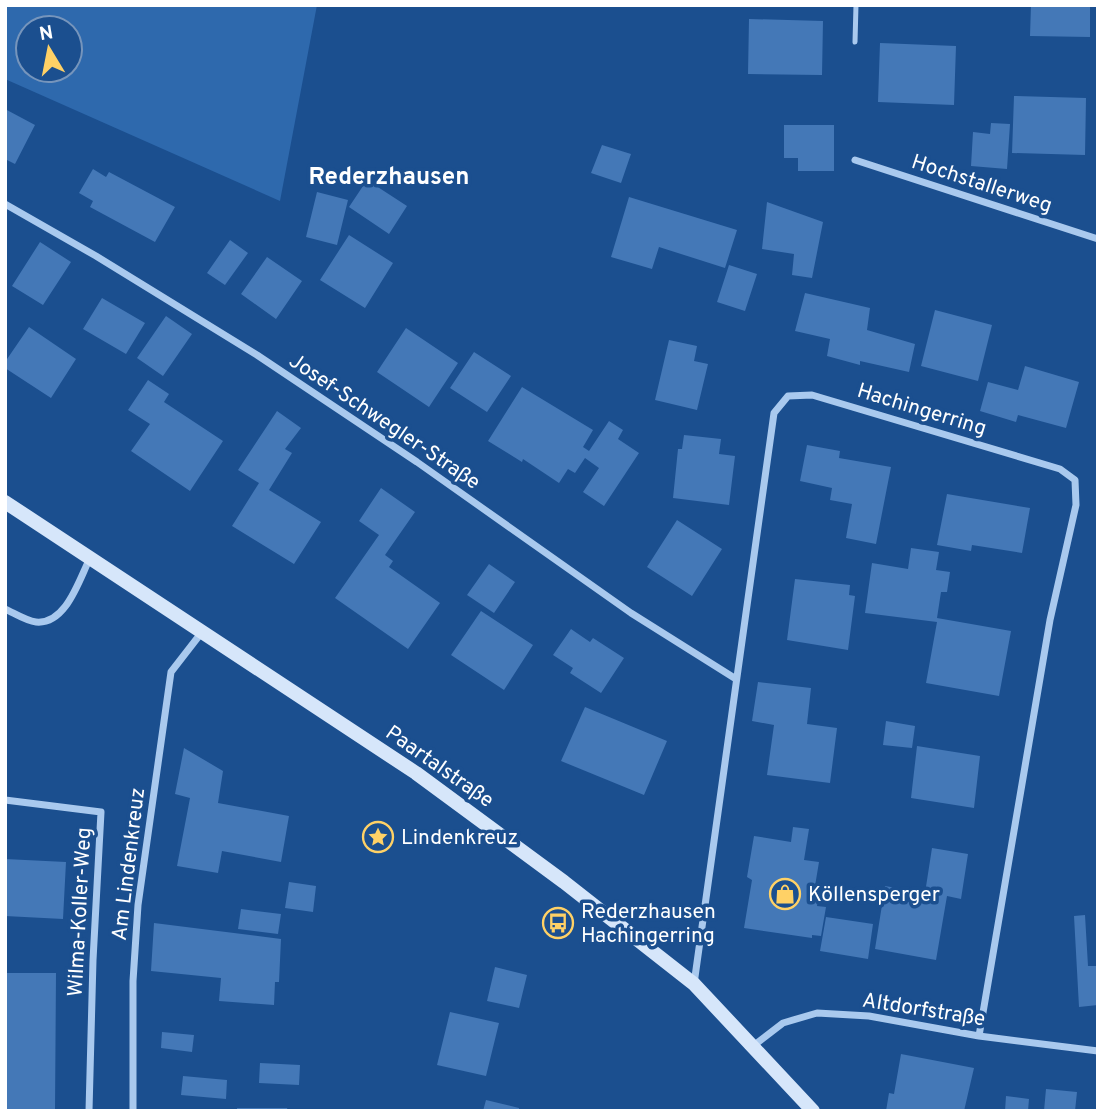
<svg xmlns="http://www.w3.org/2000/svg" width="1103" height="1116" viewBox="0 0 1103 1116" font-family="Overpass,sans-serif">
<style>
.green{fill:#2e69ad;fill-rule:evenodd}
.building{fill:#4478b7}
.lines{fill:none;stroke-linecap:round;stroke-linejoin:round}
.service{stroke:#a9c9ee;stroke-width:5}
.minor{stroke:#a9c9ee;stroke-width:7}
.secondary{stroke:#d6e6fa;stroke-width:14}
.labels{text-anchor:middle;stroke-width:7;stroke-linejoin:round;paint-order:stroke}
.street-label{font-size:21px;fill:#fff;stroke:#1b4f8f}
.poi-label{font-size:21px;fill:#fff;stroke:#1b4f8f;text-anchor:start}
.quarter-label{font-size:24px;font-weight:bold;fill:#fff;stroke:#1b4f8f}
</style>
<rect width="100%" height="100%" fill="#1b4f8f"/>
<path class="green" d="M5 5H317L280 201 5 79ZM28 28H70V70H28Z"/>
<path class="building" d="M1031 5H1090V37L1030 36Z
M749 19 823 21 822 75 748 74Z
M880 43 956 46 954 105 878 102Z
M1014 96 1086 98 1085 155 1012 153Z
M5 109 35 125 15 164 5 159Z
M991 123 1010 124 1007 169 971 166 973 132 990 134Z
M784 125H834V171H798V158H784Z
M602 145 631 154 621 183 591 173Z
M93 169 106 177 109 172 175 207 155 242 90 207 93 201 79 193Z
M367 180 407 206 389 234 349 207Z
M317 192 348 200 337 245 306 237Z
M629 197 737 230 725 268 659 247 652 269 611 257Z
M767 202 823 222 812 278 792 275 794 254 762 249Z
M349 235 393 263 365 308 320 280Z
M230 240 248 253 225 285 207 273Z
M40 242 71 262 43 305 12 286Z
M267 257 302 281 276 319 241 294Z
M729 265 757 274 745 311 717 302Z
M805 293 870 308 867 330 915 344 909 372 860 361V365L827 356 830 339 795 331Z
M102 298 145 323 126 354 83 329Z
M935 310 992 325 978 381 921 366Z
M166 316 192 334 163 376 137 358Z
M29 327 76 359 51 398 5 368V362Z
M406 328 458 363 429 407 377 372Z
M669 340 697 346 694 361 708 364 697 410 655 400Z
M474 352 511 376 487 412 450 388Z
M1025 366 1079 382 1066 428 1018 415 1016 422 980 411 988 382 1018 390Z
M148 380 169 394 164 402 223 441 190 491 131 451 150 424 128 410Z
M522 387 593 430 583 447 589 451 609 421 623 430 618 439 639 453 604 506 583 492 599 468 585 458 575 473 568 469 559 483 523 459 522 462 488 441Z
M277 411 301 428 285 449 292 453 269 490 321 522 294 564 232 526 259 483 238 470Z
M684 435 721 439 719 454 735 456 729 505 673 498 678 449H682Z
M807 445 840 451 839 458 891 467 876 544 846 538 852 504 830 500 832 488 800 481Z
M381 488 415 512 385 555 393 561 389 567 440 603 408 649 335 598 379 535 359 521Z
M947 494 1030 508 1022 553 972 545 971 551 937 545Z
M677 520 722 549 692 596 647 567Z
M911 548 939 552 936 570 950 572 947 592H941L937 618 1011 631 999 696 926 683 937 622 865 613 872 563 908 569Z
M489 564 515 582 494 613 467 595Z
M795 579 850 585 849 595 855 596 848 650 787 640Z
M481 611 533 645 504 690 451 655Z
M571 629 590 642 593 638 624 658 601 693 570 673 573 668 553 655Z
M758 682 811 688 807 724 837 728 830 783 767 775 774 725 752 721Z
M585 707 667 741 644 795 561 761Z
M886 721 915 726 912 748 883 745Z
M917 746 980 756 974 808 911 798Z
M184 748 223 771 218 803 289 816 281 862 222 851 218 873 177 866 190 798 175 794Z
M793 827 809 829 804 860 819 862 815 886H820L817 906 826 907 821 936 812 935V938L744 928 752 880 747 877 754 836 791 842Z
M932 848 968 854 961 899 947 896 936 960 875 949 885 886 925 893Z
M5 859 66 862 63 919 5 916Z
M289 882 316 886 313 912 285 908Z
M241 909 281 914 278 934 238 929Z
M1085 915 1088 966H1098V1005L1079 1007 1074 916Z
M826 917 873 924 868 959 820 951Z
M154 923 281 939 279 982H275L274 1005 219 1001 221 978 151 971Z
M495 967 527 975 519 1008 487 1001Z
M5 973H56L55 1111 5 1110Z
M450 1012 499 1023 486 1076 437 1065Z
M162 1032 194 1035 192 1052 161 1048Z
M901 1054 974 1068 964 1111H886L889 1093 894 1094Z
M260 1063 300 1065 299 1085 259 1083Z
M183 1076 227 1080 226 1099 181 1095Z
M1046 1089 1077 1092 1075 1111H1044Z
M1006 1096 1029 1099 1028 1111H1005Z
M486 1100 519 1108V1111H483Z
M237 1108H287L288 1111H237Z"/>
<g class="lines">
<path class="service" d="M855 42 856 5"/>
<path class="minor" d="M855 160 1098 239
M5 204 96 256 257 355 417 462 631 613 736 679
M5 609C14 613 26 621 36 622 66 625 79 580 90 558
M5 800 101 812 93 960 89 1111
M694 984 774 413 788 396 812 395 1060 469 1075 480 1076 505 1050 620 979 1036
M753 1046 783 1023 817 1013 869 1016 979 1036 1098 1051
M133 1111V981L138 905 171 672 202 632"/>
<path class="secondary" d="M5 502 416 773 564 882 694 984 813 1111"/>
</g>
<defs>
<g id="sight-ring" transform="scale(1.575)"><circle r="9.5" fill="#1b4f8f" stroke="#ffd166" stroke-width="1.5"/><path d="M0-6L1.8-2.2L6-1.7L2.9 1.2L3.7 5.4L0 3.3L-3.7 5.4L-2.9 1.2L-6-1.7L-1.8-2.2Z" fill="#ffd166"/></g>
<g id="shop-ring" transform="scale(1.575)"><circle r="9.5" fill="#1b4f8f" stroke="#ffd166" stroke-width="1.5"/><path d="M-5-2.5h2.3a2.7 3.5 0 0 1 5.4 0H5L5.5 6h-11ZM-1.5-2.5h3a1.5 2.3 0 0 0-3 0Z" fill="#ffd166"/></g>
<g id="bus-ring" transform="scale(1.575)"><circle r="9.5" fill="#1b4f8f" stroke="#ffd166" stroke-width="1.5"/><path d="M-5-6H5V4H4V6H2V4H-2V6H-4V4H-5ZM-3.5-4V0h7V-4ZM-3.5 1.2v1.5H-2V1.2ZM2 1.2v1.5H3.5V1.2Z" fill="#ffd166"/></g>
</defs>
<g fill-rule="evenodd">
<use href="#sight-ring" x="378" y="837"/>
<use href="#shop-ring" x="785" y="894"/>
<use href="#bus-ring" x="558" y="923"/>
</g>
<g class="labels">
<g class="street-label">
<text transform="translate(982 183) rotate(18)" y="7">Hochstallerweg</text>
<text transform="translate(922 409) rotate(17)" y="7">Hachingerring</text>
<text transform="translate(385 421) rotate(34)" y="7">Josef-Schwegler-Straße</text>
<text transform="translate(440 766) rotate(35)" y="7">Paartalstraße</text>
<text transform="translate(128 864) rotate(-83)" y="7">Am Lindenkreuz</text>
<text transform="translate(79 912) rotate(-87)" y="7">Wilma-Koller-Weg</text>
<text transform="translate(924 1009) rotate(9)" y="7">Altdorfstraße</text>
</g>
<g class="poi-label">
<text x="401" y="844">Lindenkreuz</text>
<text x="808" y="901">Köllensperger</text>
<text x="581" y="918">Rederzhausen<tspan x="581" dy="24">Hachingerring</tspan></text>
</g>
<g class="quarter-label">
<text x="389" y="184">Rederzhausen</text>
</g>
</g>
<rect width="1103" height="1116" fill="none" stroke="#ffffff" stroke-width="14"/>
<g transform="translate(49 49) rotate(350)"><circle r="33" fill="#1b4f8f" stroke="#7695bc" stroke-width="2"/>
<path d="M0-5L12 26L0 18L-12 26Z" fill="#ffd166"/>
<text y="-10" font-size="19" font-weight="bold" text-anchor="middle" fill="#ffffff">N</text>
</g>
</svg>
